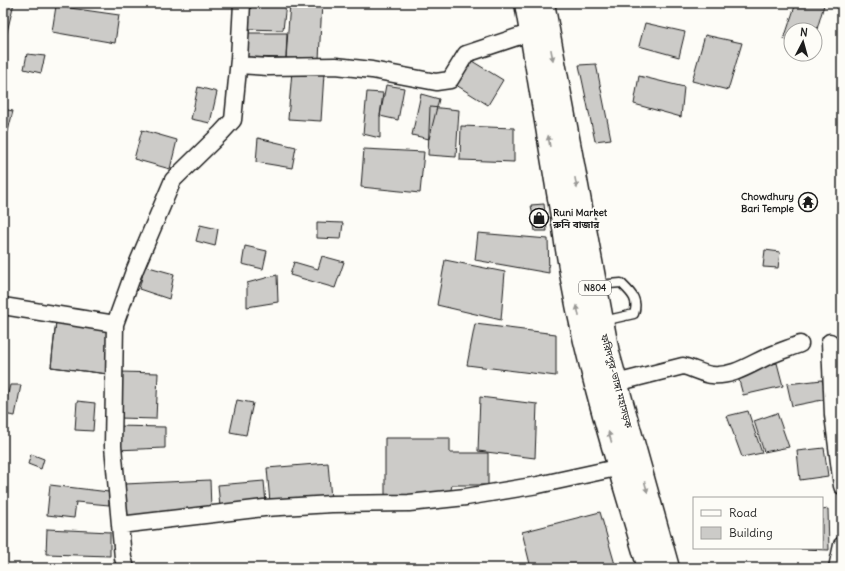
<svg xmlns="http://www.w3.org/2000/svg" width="845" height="571" viewBox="0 0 845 571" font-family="Delius,'Noto Sans Bengali',sans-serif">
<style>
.building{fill:#cccbc8;stroke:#1c1c1c}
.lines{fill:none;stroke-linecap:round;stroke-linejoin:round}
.service-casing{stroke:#1c1c1c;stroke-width:11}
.minor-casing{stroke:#1c1c1c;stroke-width:19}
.trunk-casing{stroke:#1c1c1c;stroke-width:25}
.service{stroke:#fdfcf7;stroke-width:8}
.minor{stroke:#fdfcf7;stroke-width:16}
.trunk{stroke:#fdfcf7;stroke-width:22}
.oneway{fill:#989794}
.labels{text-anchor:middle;stroke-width:3.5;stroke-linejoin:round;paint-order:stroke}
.shield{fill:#fdfcf7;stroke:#605f5e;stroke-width:1}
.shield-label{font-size:9px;font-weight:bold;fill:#1c1c1c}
.poi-label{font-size:10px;font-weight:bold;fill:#1c1c1c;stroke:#fdfcf7;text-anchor:end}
.street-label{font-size:10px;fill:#1c1c1c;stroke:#fdfcf7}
</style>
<rect width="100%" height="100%" fill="#fdfcf7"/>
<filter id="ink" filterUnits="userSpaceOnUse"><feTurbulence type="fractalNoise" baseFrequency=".025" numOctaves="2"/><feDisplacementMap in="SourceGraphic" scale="8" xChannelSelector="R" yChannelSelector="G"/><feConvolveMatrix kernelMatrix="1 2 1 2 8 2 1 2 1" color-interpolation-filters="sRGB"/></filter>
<g filter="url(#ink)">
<path class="building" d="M3 3H14L6 36H3Z
M248 3H286L283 30 245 29Z
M290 3H322L319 59 286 58Z
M796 3H819L824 5 815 36V30H791V42L784 39Z
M56 6 119 15 115 43 52 32Z
M645 23 685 32 679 57 639 46Z
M246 33H287L286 58 246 57Z
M705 35 742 43 728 90 692 81Z
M27 54 45 56 41 73 24 69Z
M467 58 503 80 488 105 453 83Z
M596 64 611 139 595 141 579 65Z
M292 71 324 73 321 121 288 119Z
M639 76 684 87 681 117 634 104Z
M386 85 404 88 398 120 380 116Z
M198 87 217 92 210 123 191 119Z
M367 92 383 93 380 116V138L363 134Z
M421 94 439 99 429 139 412 135Z
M430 107 459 110 456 157 428 155Z
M3 109 13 111 6 139 3 138Z
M461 126 514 128V162L460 160Z
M142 130 177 140 170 169 134 159Z
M258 138 296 147 292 168 256 162Z
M364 149 424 152 420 193 361 187Z
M544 204 547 231H535L531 205Z
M317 222 343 223 341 239 317 238Z
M200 225 218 229 215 246 196 241Z
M478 233 548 239 549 273 475 260Z
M245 246 267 251 263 269 242 264Z
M765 250 780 252 778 268 763 267Z
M322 256 344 262 335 288 290 275 294 262 318 269Z
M445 260 505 272 501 320 437 305Z
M145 266 174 274 169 299 139 289Z
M277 275 278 302 247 307V283Z
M56 321 109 330 108 374 51 367Z
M56 321 109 330 108 374 51 367Z
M475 324 556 334V376L467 365Z
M839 348H842V367H839Z
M777 363 783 386 743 395 737 373Z
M121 372 158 373 156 419 119 418Z
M822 380 827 399 792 406 787 384Z
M10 385H21L15 416 3 414Z
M480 397 537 404 535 458 478 451Z
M237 400 253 403 246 435 230 432Z
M77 401 95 403 93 431 75 430Z
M748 411 762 453 742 457 727 416Z
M777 413 789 447 764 452 754 421Z
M116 426 165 427V448L115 450Z
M385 438H450V453H488V485H452L450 494 385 497Z
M824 448 828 476 800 480 797 451Z
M31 454 44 459 41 469 28 464Z
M328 463 331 499 270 503 267 468Z
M210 480 211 510 127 516 125 484Z
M264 481 266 504 220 507 218 485Z
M50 485 109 492V505L76 502 74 518 47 515Z
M828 509 829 550 801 549V548H822V510Z
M600 512 616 568H531L522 532Z
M47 529 110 532V556L46 554Z"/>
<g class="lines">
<g class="service-casing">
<path id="service" d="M597 285 621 283C631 293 639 299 634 314L603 321"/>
</g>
<g class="minor-casing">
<path id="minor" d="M239 65 268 67 336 66 372 70 436 82 450 80 466 54 541 29
M3 306 115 324
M830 342 833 415 842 486
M616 383 683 366C692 368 705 375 712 375 734 377 752 363 771 355 780 351 790 348 800 344
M120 525 264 508 332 504 409 503 466 497 538 485 630 465
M126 568 123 558 113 446 115 324 133 274 173 180 221 133 233 120 239 59 242 3
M837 568 842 545"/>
</g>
<g class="trunk-casing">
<path id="trunk" d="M526 3 564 228C579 344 616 456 649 568
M543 3 608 353 668 568"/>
</g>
<use href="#service" class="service"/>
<use href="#minor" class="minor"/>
<use href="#trunk" class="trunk"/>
</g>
<defs><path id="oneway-solid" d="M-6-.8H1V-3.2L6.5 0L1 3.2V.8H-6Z"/></defs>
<g class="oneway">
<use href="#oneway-solid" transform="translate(552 55) rotate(79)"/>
<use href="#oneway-solid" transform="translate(549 141) rotate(-99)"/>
<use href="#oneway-solid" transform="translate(576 183) rotate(79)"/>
<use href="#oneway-solid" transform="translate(578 311) rotate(-101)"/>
<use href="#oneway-solid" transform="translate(610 437) rotate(-106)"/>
<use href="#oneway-solid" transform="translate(646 487) rotate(75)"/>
</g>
</g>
<defs>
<g id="temple-ring" transform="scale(1)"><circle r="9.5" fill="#fdfcf7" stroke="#1c1c1c" stroke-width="1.5"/><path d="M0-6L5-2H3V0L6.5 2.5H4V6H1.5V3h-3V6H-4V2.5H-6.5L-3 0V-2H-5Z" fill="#1c1c1c"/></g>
<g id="shop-ring" transform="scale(1)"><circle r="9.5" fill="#fdfcf7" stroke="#1c1c1c" stroke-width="1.5"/><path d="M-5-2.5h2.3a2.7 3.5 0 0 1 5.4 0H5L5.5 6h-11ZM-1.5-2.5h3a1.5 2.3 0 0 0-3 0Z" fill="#1c1c1c"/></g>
</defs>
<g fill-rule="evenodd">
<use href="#temple-ring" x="808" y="202"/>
<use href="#shop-ring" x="539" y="218"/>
</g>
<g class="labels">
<rect class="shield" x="579" y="281" width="32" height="14" rx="3"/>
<g class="shield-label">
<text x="595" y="291">N804</text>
</g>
<g class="poi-label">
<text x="794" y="200">Chowdhury<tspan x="794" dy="12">Bari Temple</tspan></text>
<text x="553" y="216" text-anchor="start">Runi Market<tspan x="553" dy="12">রুনি বাজার</tspan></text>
</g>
<g class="street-label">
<text transform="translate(617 381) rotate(75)" y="4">ফরিদপুর-ভাঙ্গা মহাসড়ক</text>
</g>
</g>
<rect width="845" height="571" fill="none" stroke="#fdfcf7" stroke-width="16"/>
<rect x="8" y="8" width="829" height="555" fill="none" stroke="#1c1c1c" stroke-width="1.5" filter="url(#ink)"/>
<rect x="693" y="497" width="130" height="52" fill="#fdfcf7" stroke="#a3a29f"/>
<rect x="701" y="510" width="20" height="6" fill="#fdfcf7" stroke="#a3a29f"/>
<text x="729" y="517" font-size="12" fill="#1c1c1c">Road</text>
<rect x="701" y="527" width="20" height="12" fill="#cccbc8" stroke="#a3a29f"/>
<text x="729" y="537" font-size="12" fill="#1c1c1c">Building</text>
<g transform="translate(803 42) rotate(6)"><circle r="19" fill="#fdfcf7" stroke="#a3a29f"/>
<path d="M0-3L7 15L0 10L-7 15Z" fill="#1c1c1c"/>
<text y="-6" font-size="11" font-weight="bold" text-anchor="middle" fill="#1c1c1c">N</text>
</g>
</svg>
